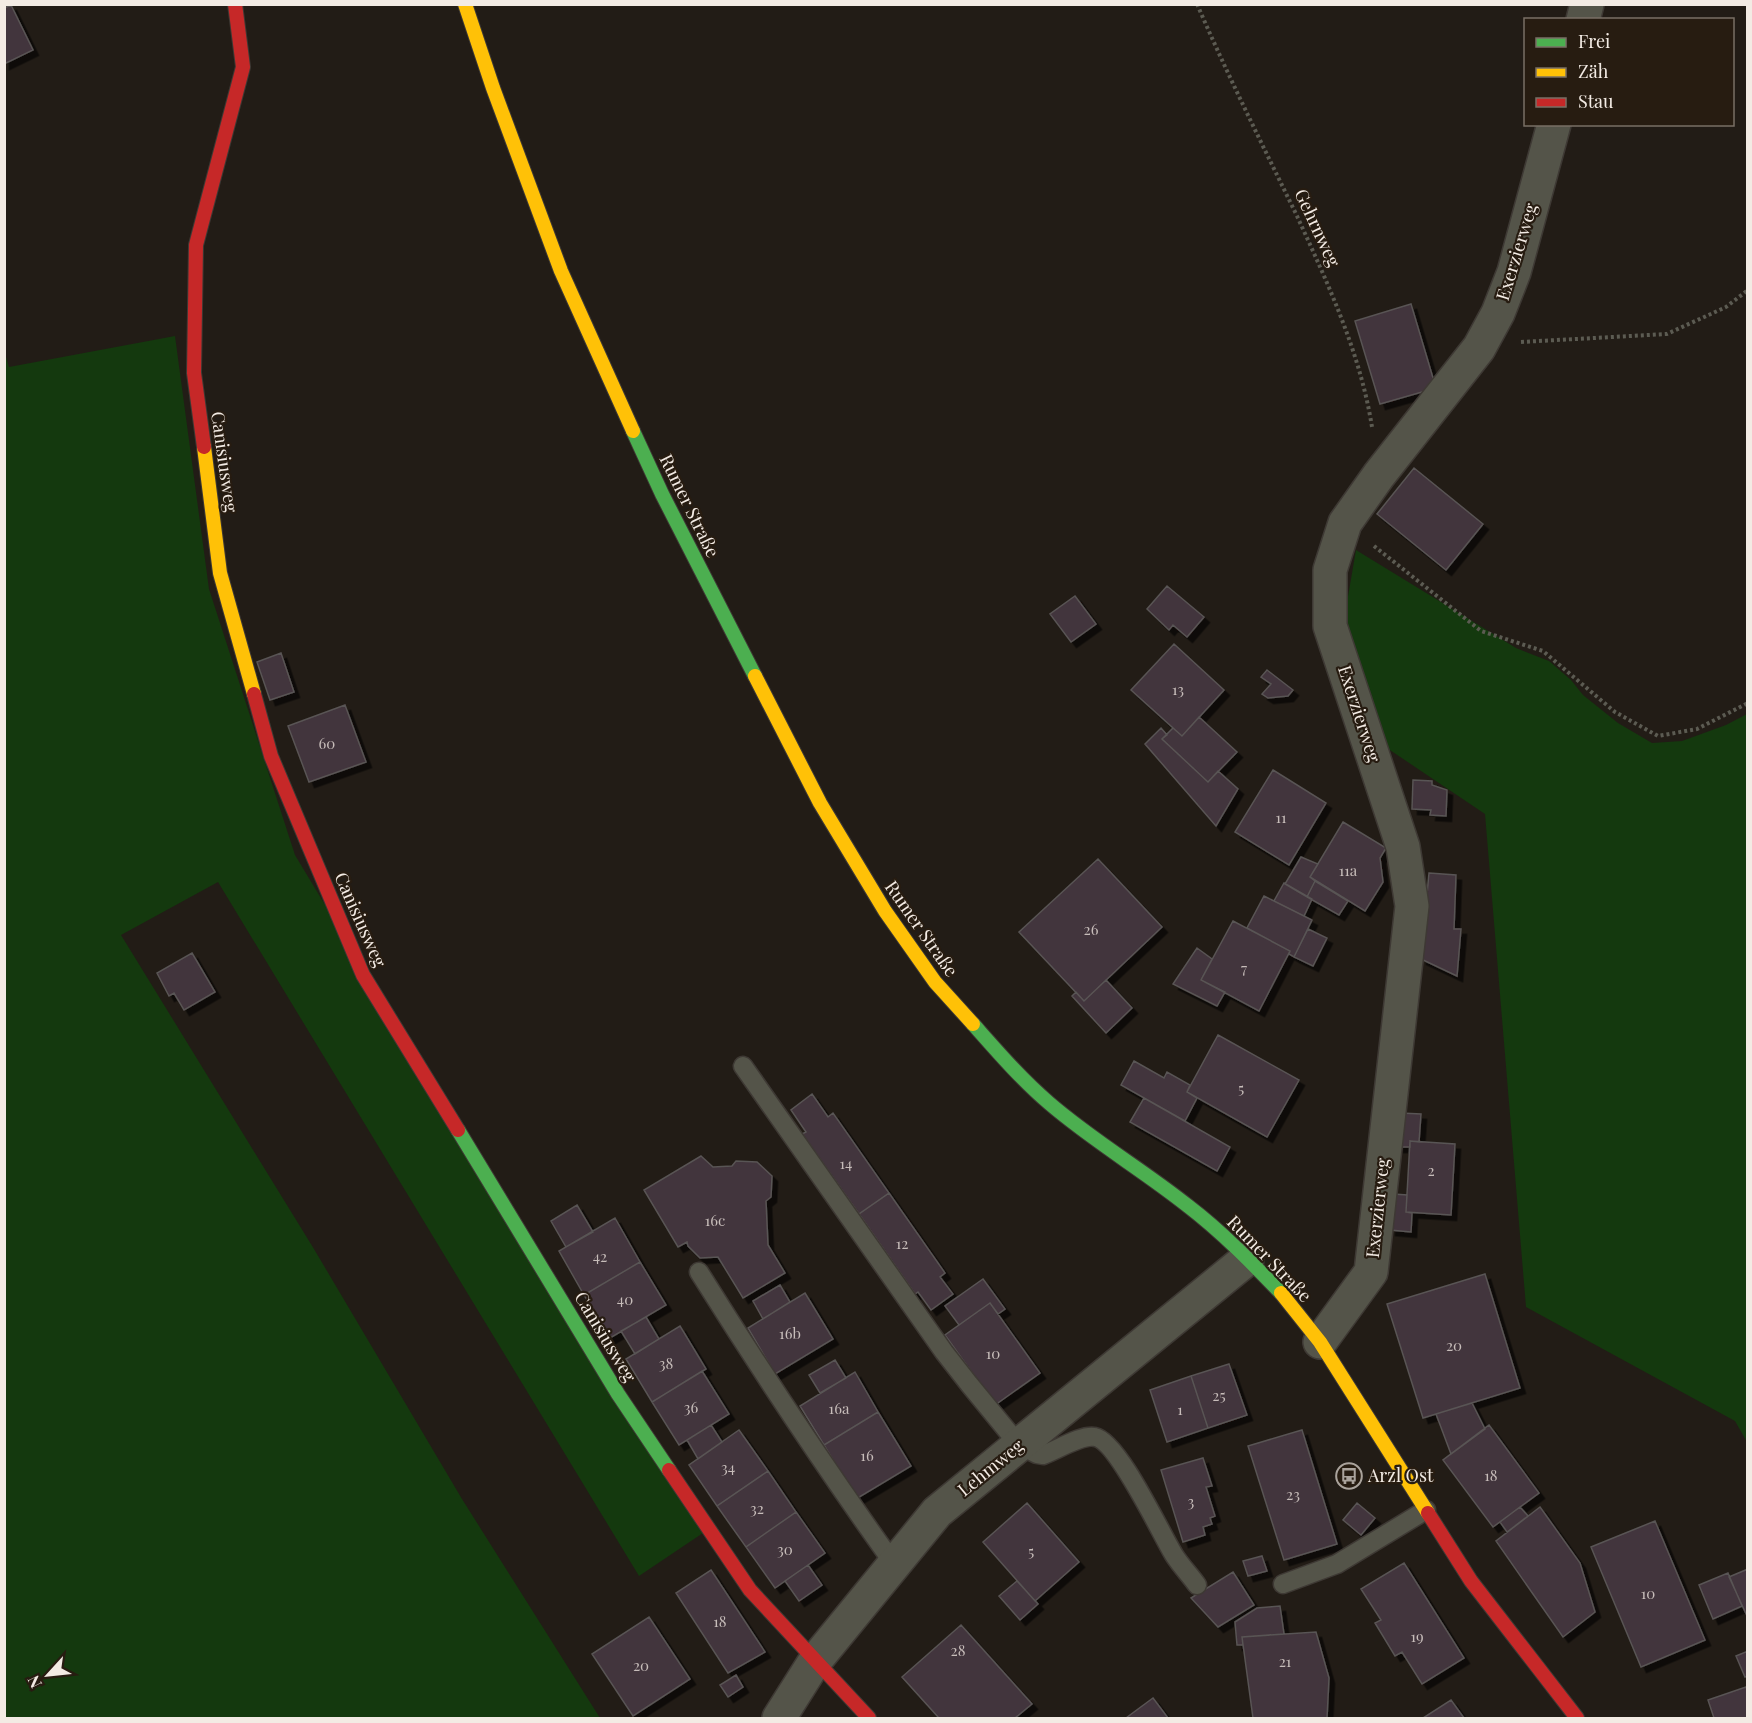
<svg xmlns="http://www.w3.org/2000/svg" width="1752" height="1723" viewBox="0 0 1752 1723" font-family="'Playfair Display',serif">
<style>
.green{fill:#14390e}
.building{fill:#42343c;stroke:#595454;stroke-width:1.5;filter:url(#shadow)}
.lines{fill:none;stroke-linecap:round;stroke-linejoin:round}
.lane-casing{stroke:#3e3934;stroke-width:21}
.street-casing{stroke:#3e3934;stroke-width:36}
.fast-casing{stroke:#3e3934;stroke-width:16}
.slow-casing{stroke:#3e3934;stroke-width:16}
.jam-casing{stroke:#3e3934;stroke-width:16}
.path{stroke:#5c5b52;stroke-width:4;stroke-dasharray:3 3;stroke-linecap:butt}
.lane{stroke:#545449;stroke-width:18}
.street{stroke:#545449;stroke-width:33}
.fast{stroke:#4caf50;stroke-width:14}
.slow{stroke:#ffc107;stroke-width:14}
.jam{stroke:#c62828;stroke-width:14}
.labels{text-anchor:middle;stroke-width:4.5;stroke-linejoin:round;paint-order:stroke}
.number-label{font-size:15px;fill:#c7bdba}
.street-label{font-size:18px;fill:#f3ebe4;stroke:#271c11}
.poi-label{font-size:18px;fill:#f3ebe4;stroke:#271c11;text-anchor:start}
</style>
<defs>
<filter id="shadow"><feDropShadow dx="5.5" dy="5.5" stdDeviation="0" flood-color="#0009"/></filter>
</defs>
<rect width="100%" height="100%" fill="#221c16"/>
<path class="green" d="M175 336 209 589 295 855 703 1533 639 1576 218 882 121 935 314 1249 462 1499 600 1718H5L4 350 9 367Z
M1356 550 1516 648 1549 661 1571 680 1583 695 1618 723 1652 743 1682 741 1726 725 1747 714V1442L1735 1421 1526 1307 1485 814 1372 738 1342 631Z"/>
<path class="building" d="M11 5 33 50 4 64V8Z
M1411 304 1436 388 1380 404 1355 321Z
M1414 468 1483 524 1446 570 1377 514Z
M1167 586 1204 617 1187 637 1173 625 1169 630 1147 609Z
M1075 596 1096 624 1071 642 1050 614Z
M1174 644 1224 690 1182 736 1131 690Z
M281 653 294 692 270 700 257 662Z
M1267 670 1293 690 1288 696 1268 698 1262 694 1271 684 1261 677Z
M345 705 366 762 309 782 288 726Z
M1199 717 1237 752 1208 782 1162 739 1173 728 1182 736Z
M1161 728 1167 735 1162 739 1208 782 1218 771 1238 789 1216 826 1145 744Z
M1273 770 1326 803 1289 865 1235 832Z
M1413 780 1432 781V785L1447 790 1446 816 1430 815 1431 810 1412 809Z
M1343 822 1386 848 1380 858 1383 882 1365 911 1310 877Z
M1301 857 1318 864 1310 877 1315 881 1307 897 1285 884Z
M1098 859 1162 927 1084 1001 1019 932Z
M1429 873 1456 875 1454 929H1461L1457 976 1421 959Z
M1315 881 1348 901 1339 915 1307 897Z
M1284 883 1312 899 1304 916 1274 901Z
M1264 896 1312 920 1294 957 1289 954 1290 951 1247 928Z
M1233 921 1290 951 1259 1011 1201 980Z
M1308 929 1327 938 1313 966 1294 957Z
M1197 948 1212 959 1201 980 1225 992 1217 1006 1173 984Z
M192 953 215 992 184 1010 174 993 169 996 157 973Z
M1106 980 1132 1008 1106 1033 1072 996 1076 992 1084 1001Z
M1218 1035 1299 1080 1267 1137 1187 1092Z
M1134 1061 1164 1078 1167 1072 1190 1085 1187 1092 1197 1098 1185 1121 1121 1085Z
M812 1094 828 1117 833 1113 889 1193 859 1214 802 1134 806 1132 791 1110Z
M1144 1098 1230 1147 1217 1171 1130 1122Z
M1400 1113 1421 1114 1419 1142 1410 1141V1147H1398Z
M1410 1141 1455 1144 1451 1215 1406 1212Z
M701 1156 713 1167 732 1166 736 1161 757 1162 772 1176 771 1197 766 1201 768 1245 785 1273 743 1298 718 1257 700 1258 688 1246 687 1242 678 1247 644 1190Z
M889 1193 945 1273 940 1277 953 1294 931 1310 918 1292 915 1294 859 1214Z
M1393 1194 1407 1195 1406 1212 1412 1213 1411 1232 1390 1230Z
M577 1205 593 1232 566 1247 551 1221Z
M615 1218 640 1262 584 1295 559 1251Z
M640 1262 666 1305 610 1338 584 1295Z
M1485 1274 1520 1388 1423 1418 1387 1304Z
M983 1279 1005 1309 998 1314 990 1303 959 1325 945 1306Z
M780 1285 790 1302 763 1319 753 1301Z
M805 1293 833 1339 775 1374 748 1328Z
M990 1303 1040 1373 995 1405 945 1335Z
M646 1317 659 1339 635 1354 621 1331Z
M680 1326 706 1369 652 1402 626 1359Z
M835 1360 846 1378 820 1393 809 1375Z
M1229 1364 1247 1415 1208 1428 1191 1376Z
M702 1371 729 1414 679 1445 652 1402Z
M855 1372 878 1412 824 1445 800 1406Z
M1191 1376 1208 1428 1167 1442 1150 1390Z
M1472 1403 1485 1429 1451 1454 1436 1414Z
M878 1412 911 1466 856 1499 824 1445Z
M711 1425 722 1442 698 1459 687 1440Z
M1489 1425 1539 1493 1493 1527 1443 1460Z
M739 1430 768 1471 717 1506 689 1465Z
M1302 1430 1337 1544 1284 1560 1248 1446Z
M1203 1458 1212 1486 1206 1487 1215 1516 1210 1518 1212 1524 1203 1527 1205 1535 1183 1542 1161 1470Z
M768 1471 796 1512 746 1547 717 1506Z
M1027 1503 1079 1562 1035 1601 983 1542Z
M1357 1503 1375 1518 1361 1535 1343 1520Z
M1520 1507 1528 1516 1507 1532 1500 1522Z
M1540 1507 1580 1563 1595 1612 1563 1637 1496 1541Z
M796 1512 825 1553 775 1588 746 1547Z
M1655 1521 1705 1640 1641 1667 1591 1547Z
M1262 1556 1267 1571 1248 1576 1243 1561Z
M1404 1563 1464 1658 1422 1684 1402 1652 1395 1656 1375 1623 1381 1620 1361 1589Z
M808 1565 822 1585 799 1601 785 1581Z
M1748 1569V1618L1729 1577Z
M711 1570 765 1652 728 1673 676 1593Z
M1233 1572 1254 1605 1218 1627 1191 1598Z
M1728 1573 1742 1606 1713 1619 1699 1585Z
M1017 1581 1038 1604 1020 1620 999 1596Z
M1280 1606 1284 1634 1242 1637 1243 1645H1237L1235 1622 1257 1608Z
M649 1617 690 1679 633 1716 592 1654Z
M961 1625 1032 1704 1015 1718H939L902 1677Z
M1316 1632 1329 1678 1327 1718H1253L1242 1637Z
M1748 1651V1676L1745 1677 1736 1656Z
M736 1675 743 1687 728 1697 720 1685Z
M1746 1687 1748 1693V1718H1714L1708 1700Z
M1153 1698 1168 1718H1126Z
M1451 1700 1464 1718H1423Z"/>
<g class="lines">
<g class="lane-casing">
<path id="lane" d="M743 1066 944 1352 969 1384 1019 1445 1037 1454 1043 1455C1057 1450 1082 1434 1095 1437 1118 1441 1161 1534 1174 1555 1181 1566 1190 1575 1197 1585
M699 1272C761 1371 826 1469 894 1564
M1283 1584 1337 1564 1426 1510"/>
</g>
<g class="street-casing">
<path id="street" d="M1583 20 1587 4
M1320 1342 1371 1272 1412 906 1403 847 1330 626V570L1345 523 1379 475 1479 348 1498 313 1514 272 1554 124
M779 1718 815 1661 937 1512 1247 1259"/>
</g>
<g class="fast-casing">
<path id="fast" d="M633 431 662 494 755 676
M973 1024C997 1051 1021 1079 1049 1103 1093 1141 1143 1170 1188 1206 1222 1232 1251 1262 1281 1293
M458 1130 618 1394 669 1470"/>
</g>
<g class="slow-casing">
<path id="slow" d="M465 4 493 88 561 271 633 431
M204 447 220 573 254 694
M755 676 820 803 885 911 935 982 973 1024
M1281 1293 1320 1342 1428 1513"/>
</g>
<g class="jam-casing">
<path id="jam" d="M204 447 194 373 196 245 243 67 235 4
M254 694 271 756 363 975 458 1130
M669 1470 750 1590 869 1718
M1428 1513 1471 1581 1577 1718"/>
</g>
<path class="path" d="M1197 4C1228 76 1263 146 1297 216 1328 284 1360 352 1372 427
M1521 342 1667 334 1726 307 1748 290
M1374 546 1481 631 1543 651 1615 712 1658 736 1697 729 1748 703"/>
<use href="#lane" class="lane"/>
<use href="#street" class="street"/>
<use href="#fast" class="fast"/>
<use href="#slow" class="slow"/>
<use href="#jam" class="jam"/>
</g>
<defs>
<g id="bus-ring" transform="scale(1.35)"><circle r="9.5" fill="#271c11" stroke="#aaa39c" stroke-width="1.5"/><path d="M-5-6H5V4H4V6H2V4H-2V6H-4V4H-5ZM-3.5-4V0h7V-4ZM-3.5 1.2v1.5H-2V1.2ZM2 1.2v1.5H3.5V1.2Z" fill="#aaa39c"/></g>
</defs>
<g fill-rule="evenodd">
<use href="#bus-ring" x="1349" y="1476"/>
</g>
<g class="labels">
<g class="number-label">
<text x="1178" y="695">13</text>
<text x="327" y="749">60</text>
<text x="1281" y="823">11</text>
<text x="1348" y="876">11a</text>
<text x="1091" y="935">26</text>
<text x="1244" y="974">7</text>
<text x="1241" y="1094">5</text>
<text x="846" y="1169">14</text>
<text x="1431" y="1176">2</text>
<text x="715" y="1226">16c</text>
<text x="902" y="1249">12</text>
<text x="600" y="1262">42</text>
<text x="625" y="1305">40</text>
<text x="790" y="1339">16b</text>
<text x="1454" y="1351">20</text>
<text x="993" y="1359">10</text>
<text x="666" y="1369">38</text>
<text x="1219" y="1401">25</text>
<text x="691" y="1413">36</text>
<text x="839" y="1414">16a</text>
<text x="1180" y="1415">1</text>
<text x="867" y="1461">16</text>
<text x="728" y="1473">34</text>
<text x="1491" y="1481">18</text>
<text x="1293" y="1500">23</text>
<text x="1191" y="1507">3</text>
<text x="757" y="1514">32</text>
<text x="785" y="1555">30</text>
<text x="1031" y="1557">5</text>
<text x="1648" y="1599">10</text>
<text x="720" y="1627">18</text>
<text x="1417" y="1642">19</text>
<text x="958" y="1656">28</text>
<text x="1285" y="1667">21</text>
<text x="641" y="1671">20</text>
</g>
<g class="street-label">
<text transform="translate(1317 228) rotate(65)" y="6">Gehrnweg</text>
<text transform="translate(1517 252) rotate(-73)" y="6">Exerzierweg</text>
<text transform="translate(224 462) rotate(82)" y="6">Canisiusweg</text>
<text transform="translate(689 506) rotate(64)" y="6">Rumer Straße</text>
<text transform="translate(1359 714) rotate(72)" y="6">Exerzierweg</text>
<text transform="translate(360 920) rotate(66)" y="6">Canisiusweg</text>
<text transform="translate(921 929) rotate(55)" y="6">Rumer Straße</text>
<text transform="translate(1378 1208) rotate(-84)" y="6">Exerzierweg</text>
<text transform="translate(1269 1259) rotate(46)" y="6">Rumer Straße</text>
<text transform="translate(605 1337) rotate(59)" y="6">Canisiusweg</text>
<text transform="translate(991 1468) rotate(-39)" y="6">Lehmweg</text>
</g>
<g class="poi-label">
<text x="1368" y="1482">Arzl Ost</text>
</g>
</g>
<rect width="1752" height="1723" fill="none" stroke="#f3ebe4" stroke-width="12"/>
<rect x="1524" y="18" width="210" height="108" fill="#271c11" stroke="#796f65" stroke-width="1.5"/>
<rect x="1536" y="38" width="30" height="9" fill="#4caf50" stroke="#796f65" stroke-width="1.5"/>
<text x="1578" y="48" font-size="18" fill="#f3ebe4">Frei</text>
<rect x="1536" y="68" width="30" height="9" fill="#ffc107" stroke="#796f65" stroke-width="1.5"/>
<text x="1578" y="78" font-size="18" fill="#f3ebe4">Zäh</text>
<rect x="1536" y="98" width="30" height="9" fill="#c62828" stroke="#796f65" stroke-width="1.5"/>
<text x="1578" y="108" font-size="18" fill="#f3ebe4">Stau</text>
<g transform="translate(48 1675) rotate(243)" stroke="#271c11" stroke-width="4.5" paint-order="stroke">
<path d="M0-4.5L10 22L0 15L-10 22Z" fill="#f3ebe4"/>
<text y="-9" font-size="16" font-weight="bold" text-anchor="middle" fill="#f3ebe4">N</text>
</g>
</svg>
